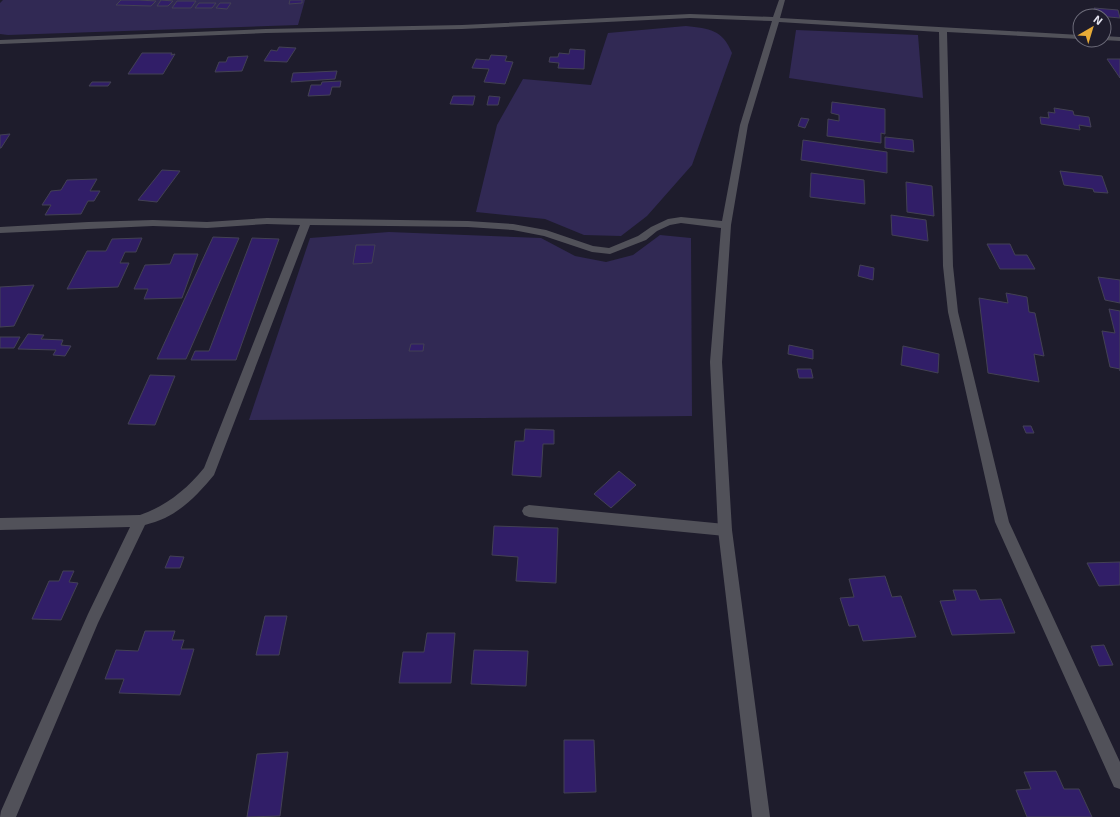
<svg xmlns="http://www.w3.org/2000/svg" width="1120" height="817" viewBox="0 0 1120 817" font-family="'Exo 2',sans-serif">
<style>
.green{fill:#312954}
.building{fill:#311e68;stroke:#434154}
.lines{fill:none;stroke-linecap:round;stroke-linejoin:round}
.lane{fill:#515159;fill-rule:evenodd}
.street{fill:#515159;fill-rule:evenodd}
</style>
<rect width="100%" height="100%" fill="#1e1c2c"/>
<path class="green" d="M3 0H305L298 25 8 35 0 34V3Z
M686 26C710 29 722 29 732 53L692 165 647 216 621 236 584 235 545 219 476 212 497 125 523 79 591 85 608 33Z
M796 30 918 35 923 98 789 78Z
M389 232 541 238 575 256 606 262 633 255 660 235 691 238 692 416 249 420 310 238Z"/>
<path class="building" d="M121 0H139L156 1 151 6 116 5Z
M161 0 173 1 168 6H157Z
M290 0H302V3L289 4Z
M177 1H196L191 8H172Z
M199 3H216L212 8H195Z
M220 3H231L227 9 216 8Z
M1094 8 1118 10 1120 18 1098 16Z
M279 47 296 48 287 62 264 61 271 50 277 51Z
M570 49 585 50 584 69 558 68 559 63 549 62 550 57H558L559 53 569 54Z
M142 53H172L171 55 175 54 163 74H128Z
M491 55 507 56 505 61 513 62 505 84 484 82 489 69 472 68 476 59 489 60Z
M248 56 242 71 215 72 219 62H226L228 57Z
M1107 59H1120V78Z
M337 71 335 79 291 82 293 73Z
M341 81 340 87H332L330 95 308 96 311 85H321L322 82Z
M92 82H111L108 86H89Z
M453 96H475L473 105 450 104Z
M489 96 500 97 498 105H487Z
M832 102 885 109V134L881 133V143L827 136 828 119 839 121V115L831 113Z
M1054 108 1073 111 1074 115 1089 117 1091 127 1079 125 1080 130 1041 124 1040 117 1049 118 1048 112 1055 113Z
M801 118 809 119 805 128 798 126Z
M10 134 1 148H0V135Z
M885 137 913 140 914 152 885 148Z
M803 140 887 152V173L801 160Z
M162 170 180 171 157 202 138 200Z
M1060 171 1102 176 1108 193 1094 192 1093 189 1064 185Z
M811 173 864 180 865 204 810 197Z
M97 179 90 191H100L94 201H88L81 214 45 215 51 205H42L51 191 61 190 67 180Z
M906 182 932 186 934 216 907 212Z
M891 215 926 220 928 241 892 235Z
M213 237 239 238 186 359H157Z
M142 238 136 252H125L120 263H129L118 287 67 289 87 251H106L112 239Z
M252 238 279 239 236 360H191L195 351H209Z
M987 244H1010L1015 255H1027L1035 269H1000Z
M356 245H375L372 263 353 264Z
M174 254H198L182 298 144 299 148 289H134L145 265 170 264Z
M860 265 874 268 873 280 858 276Z
M1098 277 1120 280V303L1105 300Z
M34 285 14 326 0 327V287Z
M1006 293 1027 297 1029 312 1035 313 1044 356 1034 354 1039 382 988 373 979 298 1008 303Z
M1109 309 1120 311V371V369L1110 367 1102 331 1115 333Z
M28 334 44 335 41 339 63 340 61 345 71 346 65 356 53 355 56 350 18 349Z
M0 337H20L14 348H0Z
M411 344H424L423 351H409Z
M789 345 813 350V359L788 354Z
M903 346 939 354 938 373 901 365Z
M797 369H811L813 378H799Z
M150 375 175 376 155 425 128 424Z
M1023 426H1031L1034 433H1026Z
M525 429 554 430V444H543L541 477 512 475 515 441H524Z
M619 471 636 485 611 508 594 494Z
M494 526 558 528 556 583 516 581 518 557 492 555Z
M170 556 184 557 180 568H165Z
M1120 562V585L1099 586 1087 563Z
M63 571H74L69 582 78 583 61 620 32 619 49 581H59Z
M885 576 892 597 901 596 916 637 863 641 858 625 849 626 840 598 854 597 849 579Z
M953 590H976L980 600 1001 599 1015 633 952 635 940 601 956 600Z
M265 616H287L279 655H256Z
M145 631H175L172 640H184L181 649H194L180 695 119 693 124 679H105L116 650 138 651Z
M427 633H455L451 683H399L403 652H424Z
M1104 645 1113 665 1099 666 1091 646Z
M474 650 528 651 526 686 471 684Z
M564 740H594L596 792 564 793Z
M288 752 280 816 247 817 257 754Z
M1056 771 1064 789H1079L1092 817H1027L1016 790 1031 789 1024 772Z"/>
<g class="lines">
<path class="lane" d="M529 505 725 524 730 526 732 530 730 534 725 536 529 517 524 515 522 511 524 507Z"/>
<path class="street" d="M779 0H785L780 18 1080 35V39L947 32 953 266 958 312 1009 522 1120 762V789L1114 787 995 522 948 312 943 266 939 32 779 22 748 125 731 225 722 362 732 530 770 817H752L718 530 710 362 721 228 681 223 670 225 657 231 646 240 610 254 592 252 544 236 513 230 468 227 310 225 214 475C201 491 184 509 165 518 159 521 151 523 145 525L98 623 16 817H0L1 811 88 614 130 527 0 530V518L140 515C166 506 186 490 204 468L300 225 267 224 207 228 153 226 0 233V227L88 222 153 220 207 222 267 218 468 221 513 224 546 230 593 246 609 248 638 236 651 227 668 219 681 217 722 221 740 125 772 21 690 18 462 29 266 33 0 44V40L266 29 462 25 690 14 773 17Z
M1104 36 1120 37V41L1103 40Z"/>
</g>
<g transform="translate(1092 28) rotate(38)"><circle r="19" fill="#1e1c2c" stroke="#6d6c7a"/>
<path d="M0-3L7 15L0 10L-7 15Z" fill="#e8ab37"/>
<text y="-6" font-size="11" font-weight="bold" text-anchor="middle" fill="#e4e3ef">N</text>
</g>
</svg>
